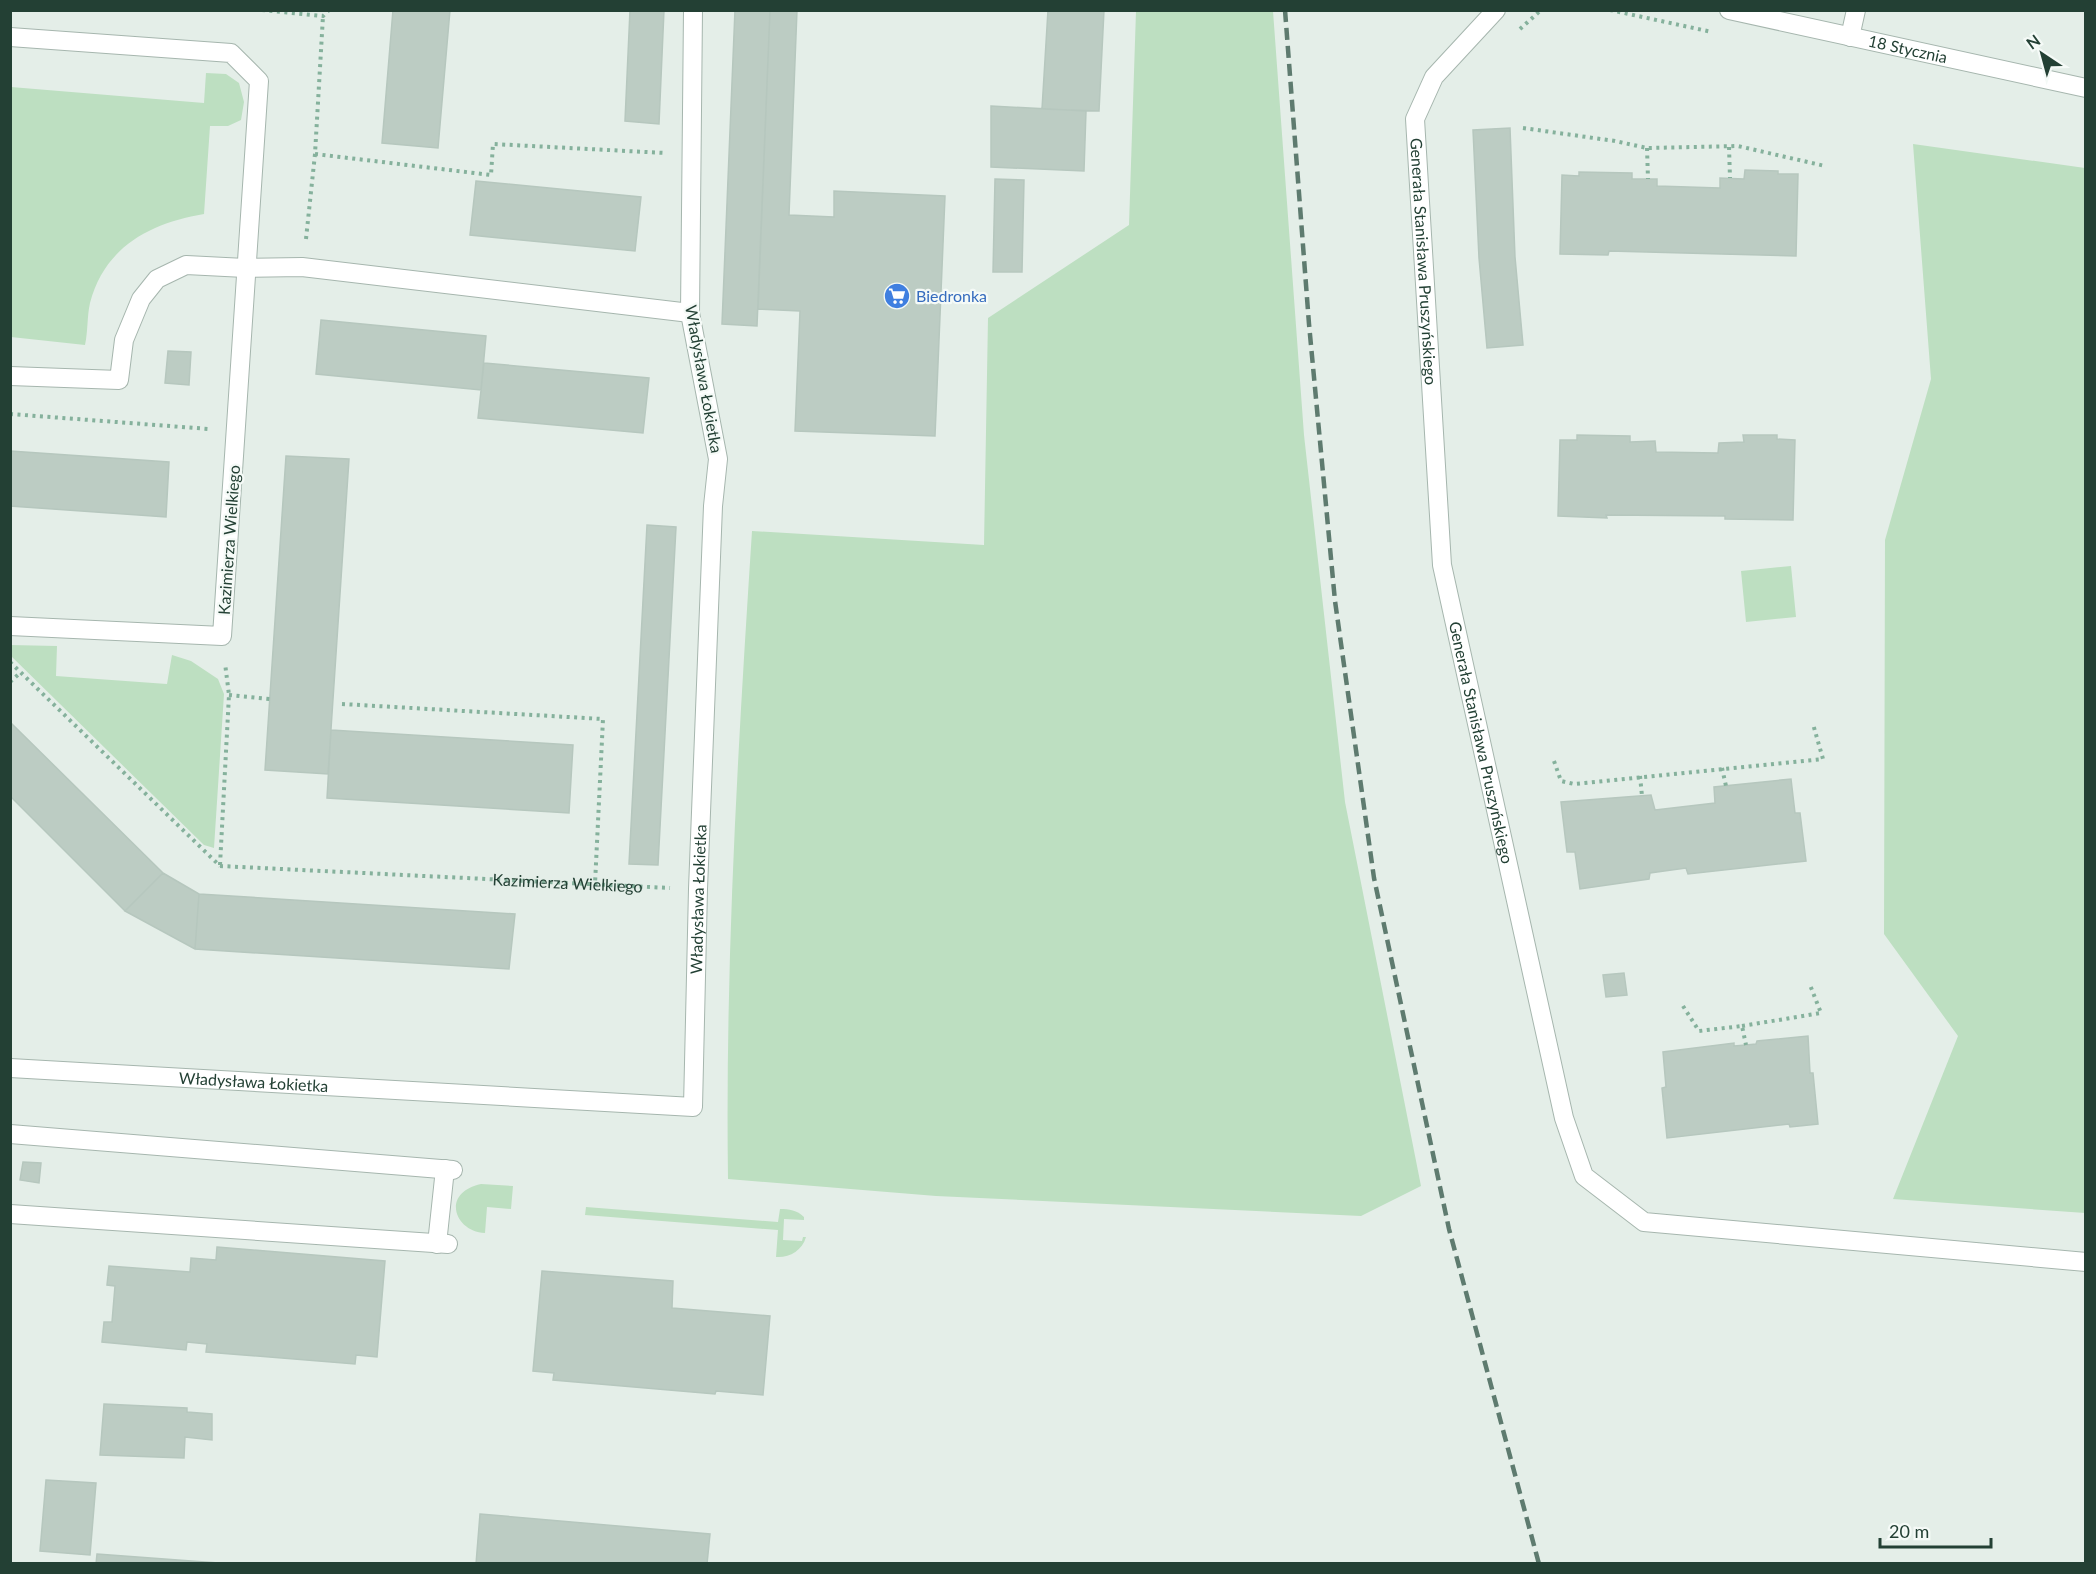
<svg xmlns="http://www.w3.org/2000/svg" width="2096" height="1574" viewBox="0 0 2096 1574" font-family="Lato,sans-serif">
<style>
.green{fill:#bddfc1}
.building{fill:#bcccc3;stroke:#b6c7be;stroke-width:1.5}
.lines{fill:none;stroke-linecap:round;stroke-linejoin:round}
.minor-casing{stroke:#a6b6ae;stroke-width:20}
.path{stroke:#85b19c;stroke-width:4;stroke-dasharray:3 4.5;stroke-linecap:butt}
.minor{stroke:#fff;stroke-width:18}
.rail{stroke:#5e7b6f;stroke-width:4.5;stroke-dasharray:12 6;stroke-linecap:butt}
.labels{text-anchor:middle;stroke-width:4.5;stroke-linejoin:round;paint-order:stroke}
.street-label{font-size:16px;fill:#234034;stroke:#f5faf7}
.shop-label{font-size:16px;fill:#366cbe;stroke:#f5faf7;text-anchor:start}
</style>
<rect width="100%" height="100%" fill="#e4eee8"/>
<path class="green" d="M1136 11H1273L1304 435 1345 802 1421 1186 1361 1216 936 1196 728 1179C725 962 738 747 752 531L984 545 988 318 1129 225Z
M206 73 226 74 239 83 244 102 241 120 228 126H210L204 214C151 223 105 246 90 303 87 316 88 331 85 345L11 337V87L204 103Z
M1913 144 2085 168V1213L1893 1199 1958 1036 1884 934 1885 540 1931 379Z
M1791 566 1796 617 1746 622 1741 571Z
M10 645 57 646 56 676 167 684 172 655 191 661 218 679 224 694 214 848 204 845 11 656Z
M481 1184 513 1186 511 1209 487 1207 485 1233C455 1232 440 1193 481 1184Z
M586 1207 778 1222 780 1209C789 1209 797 1210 804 1217V1220L784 1219 783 1240 802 1241 803 1237H806C802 1251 789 1258 776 1257L778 1230 585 1215Z"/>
<path class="building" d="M393 10H450L438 148 382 143Z
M630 10H664L659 124 625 121Z
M735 10H770L757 326 722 324Z
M770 10H797L789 215 834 217V191L945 196 935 436 795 431 800 311 758 309Z
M1048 10H1104L1099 111 1042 109Z
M991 106 1086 111 1084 171 991 167Z
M1510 128 1515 257 1523 345 1487 348 1479 258 1473 130Z
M1745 170 1778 171V174H1798L1796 256 1609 251 1608 255 1560 254 1562 175 1579 176V172L1632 173V179H1657V186L1720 188V178L1744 179Z
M995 179 1024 180 1022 272H993Z
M476 181 641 197 635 251 470 235Z
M321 320 486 336 481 390 316 374Z
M168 351 191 352 189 385 165 383Z
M484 363 649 378 643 433 478 418Z
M1577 435 1630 436V442L1655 441 1656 452 1718 453 1719 443 1744 442 1743 435H1777V439L1795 440 1793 520 1725 519V516L1606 515 1607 518 1558 516 1560 440H1577Z
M10 451 169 462 166 517 10 506Z
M286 456 349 459 328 774 265 770Z
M647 525 676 527 658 865 629 864Z
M10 722 163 873 125 911 10 796Z
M331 730 573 745 569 813 327 798Z
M1791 779 1795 813H1800L1806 861 1688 874 1686 868 1650 873 1649 879 1580 889 1575 852H1567L1561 802 1651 795 1655 810 1715 803 1714 787Z
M163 873 199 894 195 949 125 911Z
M199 894 515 914 509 969 195 949Z
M1624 973 1627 995 1606 997 1603 975Z
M1808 1036 1810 1073H1813L1818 1124 1790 1127 1789 1124 1667 1138 1662 1088 1666 1087 1663 1052 1734 1043V1046L1746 1045 1756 1044 1757 1041Z
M23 1162 41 1163 39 1183 20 1180Z
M217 1247 385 1261 377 1357 356 1355 355 1364 206 1352 207 1344 187 1342 186 1350 102 1342 104 1322H112L115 1286 107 1285 109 1266 190 1272 191 1258 216 1260Z
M542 1271 673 1281 672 1308 770 1316 763 1395 716 1391 715 1394 553 1380 554 1373 533 1371Z
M104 1404 187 1408V1412L212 1414V1440L185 1437 184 1458 100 1455Z
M46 1480 96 1483 90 1555 40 1551Z
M480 1514 710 1534 707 1564H476Z
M97 1554 218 1563V1564H96Z"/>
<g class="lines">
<g class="minor-casing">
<g id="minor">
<path id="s2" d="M1496 10 1434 77 1415 119 1442 565 1564 1118 1584 1176 1644 1222 2086 1262"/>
<path id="s3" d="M1729 10 2086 88"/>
<path d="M10 37 231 53 259 81 222 636 10 626"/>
<path d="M1850 37 1856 10"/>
<path d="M10 376 119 380 124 340 141 299 157 279 186 265 245 268 302 267 690 313"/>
<path id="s4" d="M10 1068 693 1107 698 889 713 506 718 459 690 313 693 10"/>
<path d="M10 1134 453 1170"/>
<path d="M10 1214 448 1244"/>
<path d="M437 1244 445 1169"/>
</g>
</g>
<g class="path">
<path d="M262 10 323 16 329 10"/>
<path d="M1610 10 1712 32"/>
<path d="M1520 29 1541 10"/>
<path d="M1523 128 1615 141 1647 148 1738 146 1825 166"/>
<path d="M1729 147 1730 178"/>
<path d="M1647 148 1648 179"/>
<path d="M315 154 491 175 493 144 665 153"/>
<path d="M306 239 315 154 323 16"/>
<path d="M10 414 209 429"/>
<path d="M10 662 220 866"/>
<path d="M10 682 21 672"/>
<path d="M229 695 270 699"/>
<path d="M342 704 603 719 595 884"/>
<path d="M1554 761 1561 781 1574 784 1823 759 1813 724"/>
<path d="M1722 768 1726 786"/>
<path d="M1640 776 1642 796"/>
<path d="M220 865 229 695 225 663"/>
<path id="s1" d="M220 866 670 888"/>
<path d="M1683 1006 1699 1031 1742 1026 1746 1045"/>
<path d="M1742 1026 1821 1013 1810 985"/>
</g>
<use href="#minor" class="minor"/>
<path class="rail" d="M1285 10 1309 324 1335 601 1374 878 1449 1229 1539 1564"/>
</g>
<defs>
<g id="supermarket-disc" transform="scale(1.35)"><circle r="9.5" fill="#3f7fe0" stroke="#f5faf7"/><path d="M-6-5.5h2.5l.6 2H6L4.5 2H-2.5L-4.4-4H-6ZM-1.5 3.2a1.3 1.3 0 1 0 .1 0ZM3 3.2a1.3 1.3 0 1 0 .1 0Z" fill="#fff"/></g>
</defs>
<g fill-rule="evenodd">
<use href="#supermarket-disc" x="897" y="296"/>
</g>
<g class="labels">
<g class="street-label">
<text dy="6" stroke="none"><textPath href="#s3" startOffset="183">18 Stycznia</textPath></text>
<text dy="6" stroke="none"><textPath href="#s2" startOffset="280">Generała Stanisława Pruszyńskiego</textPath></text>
<text transform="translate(704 379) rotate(80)" y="6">Władysława Łokietka</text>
<text transform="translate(229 540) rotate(-86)" y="6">Kazimierza Wielkiego</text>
<text dy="6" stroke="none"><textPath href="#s2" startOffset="766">Generała Stanisława Pruszyńskiego</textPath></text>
<text dy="6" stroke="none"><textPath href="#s1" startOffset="348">Kazimierza Wielkiego</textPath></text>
<text dy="6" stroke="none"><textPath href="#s4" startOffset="892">Władysława Łokietka</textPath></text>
<text dy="6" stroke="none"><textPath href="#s4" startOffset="244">Władysława Łokietka</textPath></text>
</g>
<g class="shop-label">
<text x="916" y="302">Biedronka</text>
</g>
</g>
<rect width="2096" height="1574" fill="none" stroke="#234034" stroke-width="24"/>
<g transform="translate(2042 54) rotate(324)" stroke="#f5faf7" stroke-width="4.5" paint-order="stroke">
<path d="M0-4.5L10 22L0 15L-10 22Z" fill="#234034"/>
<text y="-9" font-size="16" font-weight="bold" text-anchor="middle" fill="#234034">N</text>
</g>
<path d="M1880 1538v9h111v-9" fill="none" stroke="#234034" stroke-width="3"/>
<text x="1889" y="1538" font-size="18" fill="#234034" stroke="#f5faf7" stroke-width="4.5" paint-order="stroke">20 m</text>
</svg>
